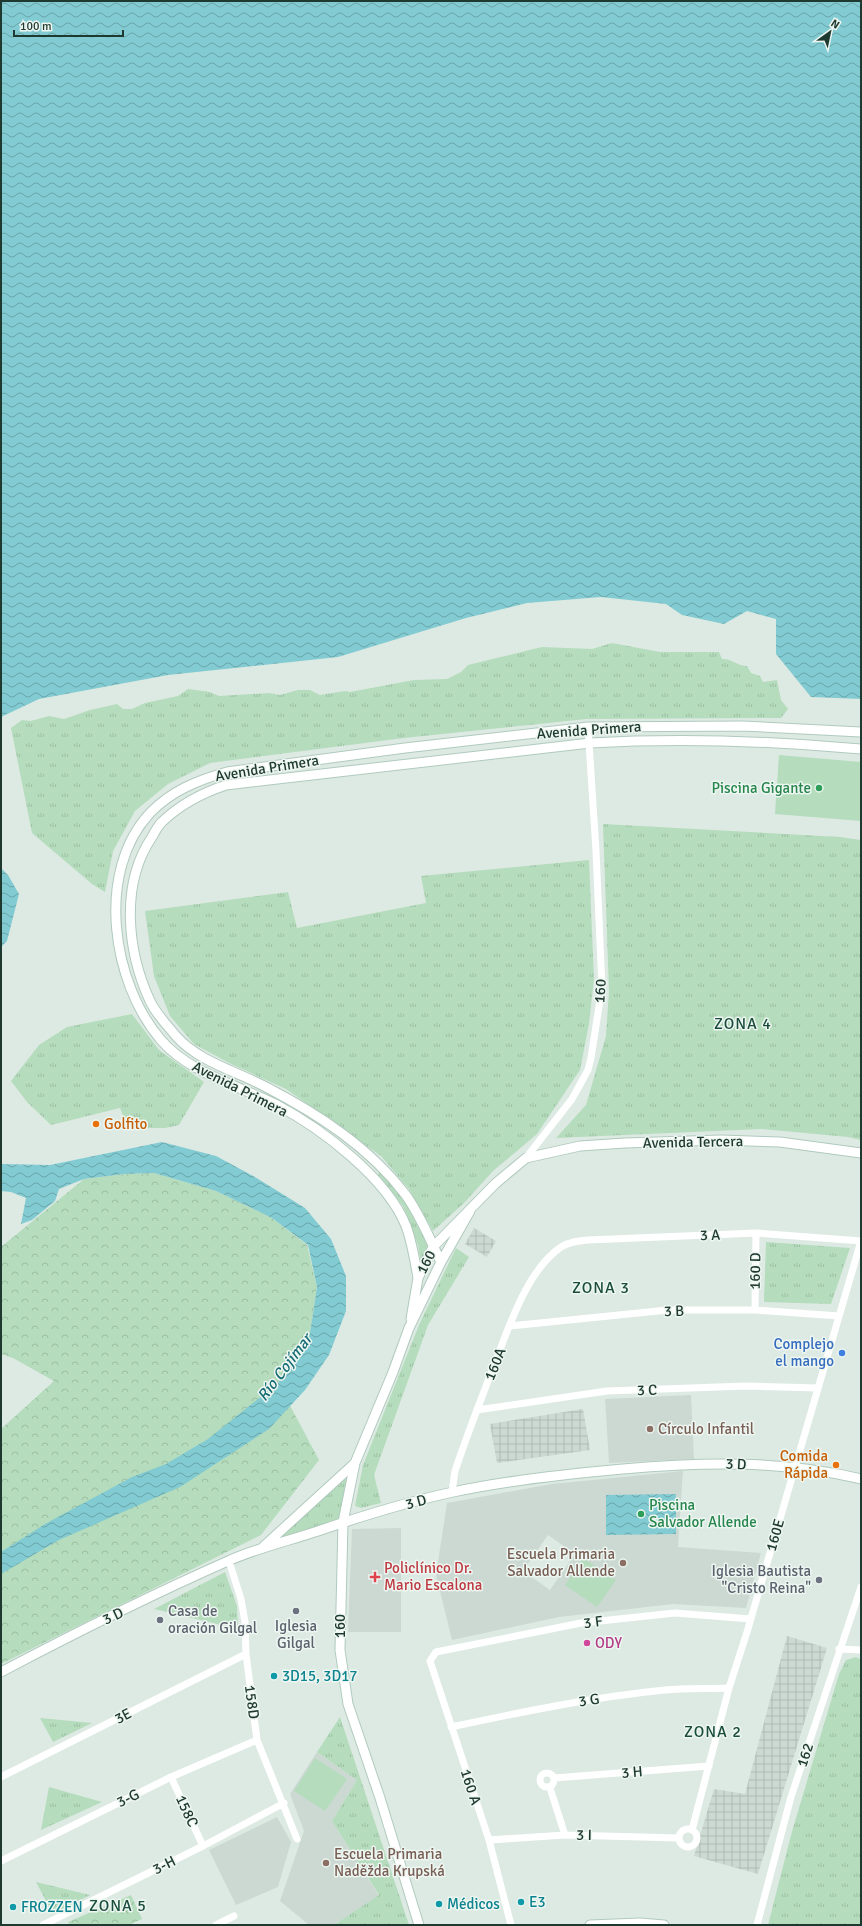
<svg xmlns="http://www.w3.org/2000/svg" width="862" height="1926" viewBox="0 0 862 1926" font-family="Signika,sans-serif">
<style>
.built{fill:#cbd9d2;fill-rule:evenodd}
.industrial{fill:url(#industrial-grid)}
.grass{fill:url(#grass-tufts)}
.forest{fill:url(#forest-crowns)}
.garden{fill:#b5dcbc}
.water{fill:url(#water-waves)}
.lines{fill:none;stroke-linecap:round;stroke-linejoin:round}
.secondary-casing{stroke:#b0cabe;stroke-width:11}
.street{stroke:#fff;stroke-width:7}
.secondary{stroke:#fff;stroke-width:9}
.leisure-dot{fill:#2e9e5b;stroke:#edf6f1;stroke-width:1.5}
.food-dot{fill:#e8710a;stroke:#edf6f1;stroke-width:1.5}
.shop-dot{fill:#3f7fe0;stroke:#edf6f1;stroke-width:1.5}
.education-dot{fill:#8d6e63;stroke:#edf6f1;stroke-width:1.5}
.health-dot{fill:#e0444e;stroke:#edf6f1;stroke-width:1.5}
.worship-dot{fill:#6b7280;stroke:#edf6f1;stroke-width:1.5}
.hotel-dot{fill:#d1479c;stroke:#edf6f1;stroke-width:1.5}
.culture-dot{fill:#0f9aa8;stroke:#edf6f1;stroke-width:1.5}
.labels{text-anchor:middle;stroke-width:3;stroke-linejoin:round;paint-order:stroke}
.street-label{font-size:15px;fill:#1e3930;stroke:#edf6f1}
.leisure-label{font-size:15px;fill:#27864d;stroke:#edf6f1;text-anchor:end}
.food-label{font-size:15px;fill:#c56008;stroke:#edf6f1;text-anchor:start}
.shop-label{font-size:15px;fill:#366cbe;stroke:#edf6f1;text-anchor:end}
.education-label{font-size:15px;fill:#785e54;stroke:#edf6f1;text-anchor:start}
.health-label{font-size:15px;fill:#be3a42;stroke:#edf6f1;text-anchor:start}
.worship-label{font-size:15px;fill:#5b616d;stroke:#edf6f1;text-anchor:end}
.hotel-label{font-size:15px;fill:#b23c85;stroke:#edf6f1;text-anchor:start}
.culture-label{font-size:15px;fill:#0d838f;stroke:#edf6f1;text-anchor:start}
.neighbourhood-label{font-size:16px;letter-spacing:1px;fill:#1a4c3c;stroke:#edf6f1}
.water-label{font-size:16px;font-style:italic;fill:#176d76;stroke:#edf6f1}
</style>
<defs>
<pattern id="industrial-grid" width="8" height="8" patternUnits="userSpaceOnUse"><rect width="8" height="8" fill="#cbd9d2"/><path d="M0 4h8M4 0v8" fill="none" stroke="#aebbb5"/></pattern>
<pattern id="grass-tufts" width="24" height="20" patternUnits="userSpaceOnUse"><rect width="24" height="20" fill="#b5dcbc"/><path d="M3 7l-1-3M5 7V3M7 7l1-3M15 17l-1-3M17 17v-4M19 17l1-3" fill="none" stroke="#9bbea2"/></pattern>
<pattern id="forest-crowns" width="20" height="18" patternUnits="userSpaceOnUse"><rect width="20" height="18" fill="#b5dcbc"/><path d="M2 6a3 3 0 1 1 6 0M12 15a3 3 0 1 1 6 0" fill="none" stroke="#9bbea2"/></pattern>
<pattern id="water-waves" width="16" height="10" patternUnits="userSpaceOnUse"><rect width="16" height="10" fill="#82cbd2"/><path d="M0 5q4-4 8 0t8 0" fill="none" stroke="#6aa6ab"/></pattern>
</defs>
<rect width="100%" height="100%" fill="#ddeae3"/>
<path class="built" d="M691 1395 694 1459 609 1463 605 1399Z
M683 1471 678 1547 761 1553 746 1608 673 1604 559 1617 452 1640 436 1575 447 1503 552 1484ZM548 1535 575 1554 550 1590 523 1571Z
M401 1528V1632H348L352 1529Z
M317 1752 357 1780 332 1821 379 1896 334 1925H309L280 1901 304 1831 290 1794Z
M277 1817 291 1842 278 1887 236 1905 209 1850Z"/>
<path class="industrial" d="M474 1228 496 1241 487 1257 465 1244Z
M583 1409 590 1450 497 1463 490 1424Z
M787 1636 827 1648 758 1874 694 1856 714 1789 745 1794Z"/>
<path class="grass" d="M612 643 660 652H719L722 659C733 659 737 666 747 666L751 673 760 676 763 682 777 680 781 700 788 709 781 718 586 719 404 738 210 763 168 784 135 811 113 851 105 892 92 884 32 833 11 728 22 720 31 721 49 716 64 719 90 710 117 704 123 709H132L145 703 178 696 188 689 210 692 219 696 269 693 280 695 298 690H310L320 695 345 691 350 692 414 680 447 679 461 672 468 665 542 647 592 649Z
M603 824 840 837 861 840V1140L848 1137 761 1129 556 1138 586 1105 606 1036 609 991Z
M589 860 594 979 589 1024 580 1070 537 1134 493 1171 464 1203 433 1231 409 1189 381 1156 286 1089 231 1064 194 1044 170 1016 154 976 145 911 288 892 297 928 426 903 421 876Z
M132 1014 159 1050 204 1082 179 1125 165 1128H128L120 1108 51 1125 27 1102 11 1081 39 1045 67 1027Z
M381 1171 407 1205 428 1246 421 1264 418 1245 403 1206 378 1174Z
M766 1242 850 1248 831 1304 764 1302Z
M456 1248 469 1257 428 1325 374 1475 381 1503 361 1508 355 1506 363 1465 419 1325Z
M348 1477 338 1521 277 1539Z
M225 1572 237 1606 238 1629 154 1609Z
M856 1657 861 1660V1925H768L791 1835 839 1674 846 1660Z
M340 1717 409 1925H334L379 1895 332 1821 357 1780 317 1752Z
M40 1718 92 1723 53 1742Z
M49 1787 102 1802 41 1830Z
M36 1882 90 1895 53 1914Z"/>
<path class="forest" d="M154 1173 216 1191 272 1218 307 1245 317 1287 310 1333 278 1383 319 1460 261 1535 1 1664V1429L54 1381 13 1358 1 1354V1247L84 1179 124 1174Z
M131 1895 142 1919 129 1925H70L68 1922Z"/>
<path class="garden" d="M779 755 861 762V821L775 814Z
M583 1558 616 1580 597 1607 565 1585Z
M315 1758 347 1779 325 1811 294 1791Z"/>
<path class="water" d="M1 1H861V699L811 697 776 654V619L747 611 724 624 682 615 666 604 601 597 527 603 466 618 338 657 168 675 39 699 1 717Z
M1 868 8 875 19 894 7 941 1 947Z
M162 1142 216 1156 255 1177 305 1208 331 1239 346 1276V1311L329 1355 305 1390 269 1429 180 1487 59 1540 1 1574V1552L45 1524 132 1477 166 1464 208 1439 278 1383 310 1333 317 1287 308 1245 272 1218 216 1191 154 1173 124 1174 84 1179 59 1189 55 1201 32 1220 21 1224 26 1198 11 1192 1 1191V1164L50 1165Z
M676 1494V1534L606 1535V1495Z"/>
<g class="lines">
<g class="secondary-casing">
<path id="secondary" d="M441 1262C430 1240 420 1214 405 1194 369 1147 318 1114 266 1087 236 1071 199 1062 176 1036 167 1025 156 1014 150 1001 127 951 120 884 152 837 155 832 158 825 163 821 182 803 202 793 226 785L590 743C680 738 772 741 861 749
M418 1278C415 1261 412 1242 406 1226 387 1178 322 1129 277 1105 240 1086 189 1073 161 1040 112 983 95 872 150 813 171 791 198 780 227 772L405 748 588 727 743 726 861 732
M411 1319 418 1278 433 1247 496 1183 526 1158 580 1146 625 1143 721 1140 780 1142 861 1153
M263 1547 355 1463
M1 1672C75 1633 151 1595 228 1561 257 1548 288 1541 318 1531 362 1516 407 1502 453 1492 509 1480 566 1474 623 1469 702 1462 783 1460 861 1479
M419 1925 380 1798 348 1704 340 1650 343 1522 355 1463 393 1372 409 1328 441 1262 470 1211
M590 1925 640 1923 664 1925"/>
</g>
<path class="street" d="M526 1158 572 1099 588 1070 591 1058 602 987 596 851 588 727
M755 1310 756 1233
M510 1326 668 1310H755L839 1316
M477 1410 607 1391 746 1386 818 1388
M452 1492 455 1471C467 1435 481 1400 494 1365 509 1328 526 1271 561 1247 569 1242 578 1241 588 1240L756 1233 861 1241
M229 1561 241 1599 245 1622 246 1654 257 1740 297 1839
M839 1649 861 1650
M451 1727C522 1712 593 1697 665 1690 686 1688 708 1689 729 1688
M540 1780a7 7 0 1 1 14 0a7 7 0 1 1-14 0Z
M1 1777 246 1654
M171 1777 203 1846
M554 1778 709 1766
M550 1788 565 1835
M679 1838a9 9 0 1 1 18 0a9 9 0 1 1-18 0Z
M692 1830 729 1688 747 1632 861 1241
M489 1840 565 1835 679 1838
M1 1861 171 1777 257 1740
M43 1925 203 1846 284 1803
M216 1925 234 1916
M511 1925 489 1840 430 1661 436 1652 581 1623 675 1613 751 1619
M757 1925 791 1797 861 1587"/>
<use href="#secondary" class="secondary"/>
</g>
<g class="leisure-dot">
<circle cx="819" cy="788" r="4"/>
<circle cx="641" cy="1514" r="4"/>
</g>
<g class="food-dot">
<circle cx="96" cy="1124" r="4"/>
<circle cx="836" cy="1465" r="4"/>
</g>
<circle class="shop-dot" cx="842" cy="1353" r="4"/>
<g class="education-dot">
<circle cx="650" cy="1429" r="4"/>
<circle cx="623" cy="1563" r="4"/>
<circle cx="326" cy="1863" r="4"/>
</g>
<path class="health-dot" d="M373 1571h4v4h4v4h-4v4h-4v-4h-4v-4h4z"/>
<g class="worship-dot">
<circle cx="819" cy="1580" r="4"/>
<circle cx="296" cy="1611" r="4"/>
<circle cx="160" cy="1620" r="4"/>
</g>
<circle class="hotel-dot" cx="587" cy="1643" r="4"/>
<g class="culture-dot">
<circle cx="274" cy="1676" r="4"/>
<circle cx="521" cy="1902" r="4"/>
<circle cx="439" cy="1904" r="4"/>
<circle cx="13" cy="1907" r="4"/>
</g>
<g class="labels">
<g class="street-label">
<text transform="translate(589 730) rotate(-4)" y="5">Avenida Primera</text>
<text transform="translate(267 768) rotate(-9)" y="5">Avenida Primera</text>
<text transform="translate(600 991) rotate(-86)" y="5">160</text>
<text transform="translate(240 1089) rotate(27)" y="5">Avenida Primera</text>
<text transform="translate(693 1142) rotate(-1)" y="5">Avenida Tercera</text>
<text transform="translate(710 1235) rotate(-2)" y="5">3 A</text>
<text transform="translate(426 1262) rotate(-63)" y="5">160</text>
<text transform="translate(755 1271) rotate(-89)" y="5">160 D</text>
<text transform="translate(674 1311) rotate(-2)" y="5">3 B</text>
<text transform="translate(495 1364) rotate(-68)" y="5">160A</text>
<text transform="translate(647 1390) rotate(-2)" y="5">3 C</text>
<text transform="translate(736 1464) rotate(3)" y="5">3 D</text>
<text transform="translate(416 1502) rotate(-15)" y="5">3 D</text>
<text transform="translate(775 1535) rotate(-74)" y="5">160E</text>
<text transform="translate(113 1616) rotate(-25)" y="5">3 D</text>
<text transform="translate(593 1622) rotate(-7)" y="5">3 F</text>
<text transform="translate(340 1626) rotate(-90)" y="5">160</text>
<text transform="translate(589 1700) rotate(-8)" y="5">3 G</text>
<text transform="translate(252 1702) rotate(82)" y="5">158D</text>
<text transform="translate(123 1716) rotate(-27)" y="5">3E</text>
<text transform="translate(805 1755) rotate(-72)" y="5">162</text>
<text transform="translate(632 1772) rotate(-5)" y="5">3 H</text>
<text transform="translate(471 1787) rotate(72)" y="5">160 A</text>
<text transform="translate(128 1798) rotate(-26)" y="5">3-G</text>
<text transform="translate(187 1811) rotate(65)" y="5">158C</text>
<text transform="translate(584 1835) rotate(1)" y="5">3 I</text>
<text transform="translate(164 1865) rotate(-26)" y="5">3-H</text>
</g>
<g class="leisure-label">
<text x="811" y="793">Piscina Gigante</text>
<text x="649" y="1510" text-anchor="start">Piscina<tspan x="649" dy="17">Salvador Allende</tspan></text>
</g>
<g class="food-label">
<text x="104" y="1129">Golfito</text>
<text x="828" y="1461" text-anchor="end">Comida<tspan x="828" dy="17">Rápida</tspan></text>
</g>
<g class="shop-label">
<text x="834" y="1349">Complejo<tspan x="834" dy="17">el mango</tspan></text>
</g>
<g class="education-label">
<text x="658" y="1434">Círculo Infantil</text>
<text x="615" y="1559" text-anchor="end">Escuela Primaria<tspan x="615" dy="17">Salvador Allende</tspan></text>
<text x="334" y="1859">Escuela Primaria<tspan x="334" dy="17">Naděžda Krupská</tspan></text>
</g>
<g class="health-label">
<text x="384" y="1573">Policlínico Dr.<tspan x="384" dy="17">Mario Escalona</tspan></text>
</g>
<g class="worship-label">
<text x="811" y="1576">Iglesia Bautista<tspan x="811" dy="17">"Cristo Reina"</tspan></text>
<text x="168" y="1616" text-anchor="start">Casa de<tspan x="168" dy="17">oración Gilgal</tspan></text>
<text x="296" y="1631" text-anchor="middle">Iglesia<tspan x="296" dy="17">Gilgal</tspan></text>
</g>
<g class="hotel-label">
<text x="595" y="1648">ODY</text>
</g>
<g class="culture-label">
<text x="282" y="1681">3D15, 3D17</text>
<text x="529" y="1907">E3</text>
<text x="447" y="1909">Médicos</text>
<text x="21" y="1912">FROZZEN</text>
</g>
<g class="neighbourhood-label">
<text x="743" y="1029">ZONA 4</text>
<text x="601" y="1293">ZONA 3</text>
<text x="713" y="1737">ZONA 2</text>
<text x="118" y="1911">ZONA 5</text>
</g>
<g class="water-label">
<text transform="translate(284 1367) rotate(-53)" y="6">Río Cojímar</text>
</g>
</g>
<rect width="862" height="1926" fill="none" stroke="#1e3930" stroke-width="4"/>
<g transform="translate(830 32) rotate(33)" stroke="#edf6f1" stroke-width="3" paint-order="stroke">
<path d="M0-3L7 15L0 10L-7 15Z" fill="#1e3930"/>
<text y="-6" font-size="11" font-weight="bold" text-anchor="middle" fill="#1e3930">N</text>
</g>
<path d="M14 30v6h109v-6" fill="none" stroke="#1e3930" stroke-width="2"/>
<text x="20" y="30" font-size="12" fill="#1e3930" stroke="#edf6f1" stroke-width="3" paint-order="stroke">100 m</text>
</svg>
